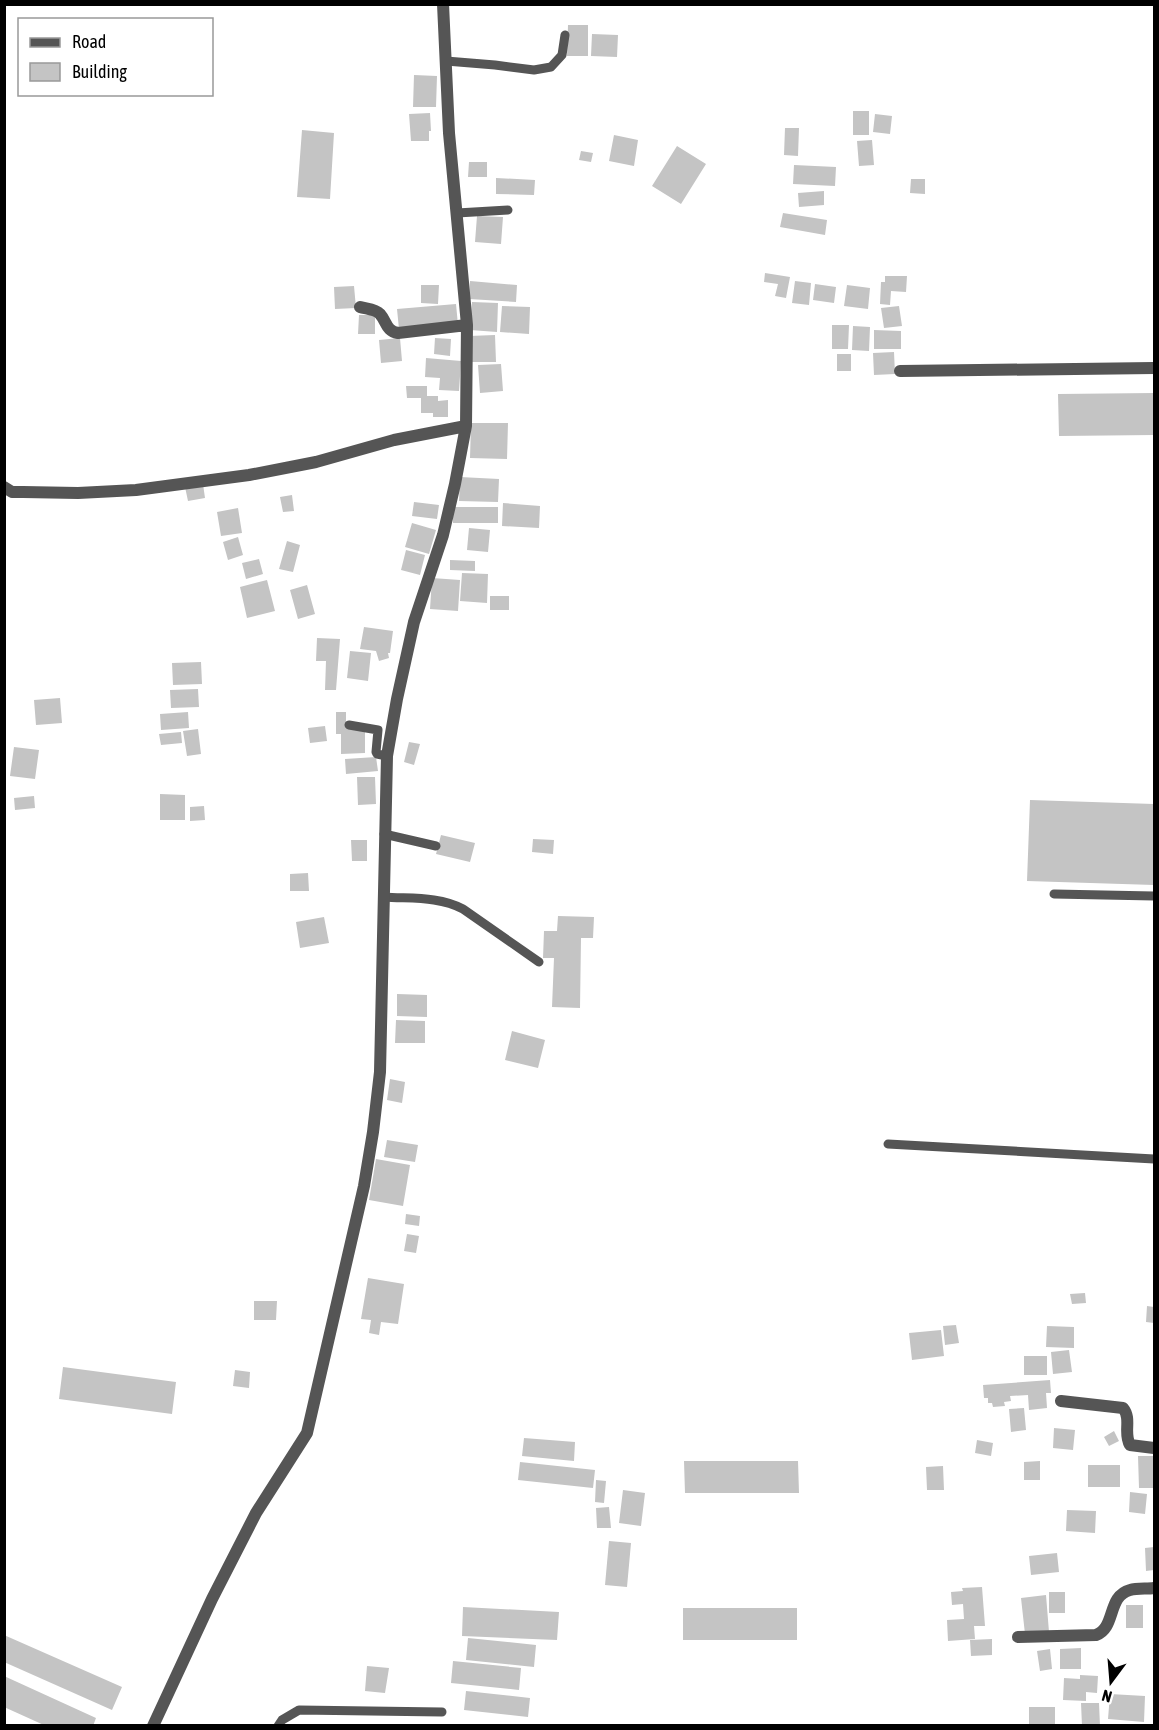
<svg xmlns="http://www.w3.org/2000/svg" width="1159" height="1730" viewBox="0 0 1159 1730" font-family="'Asap Condensed',sans-serif">
<style>
.building{fill:#c4c4c4}
.lines{fill:none;stroke-linecap:round;stroke-linejoin:round}
.lane{stroke:#555;stroke-width:9}
.street{stroke:#555;stroke-width:12}
</style>
<rect width="100%" height="100%" fill="#fff"/>
<path class="building" d="M568 25H588V56H567Z
M592 34 618 35 617 57 591 56Z
M414 75 437 76 436 107H413Z
M853 111H869V135H853Z
M430 113 431 131H429V141H411L409 114Z
M875 114 892 116 890 134 873 132Z
M785 128H799L798 156 784 155Z
M302 130 334 133 330 199 297 197Z
M614 135 638 140 634 166 609 161Z
M872 140 874 165 859 166 857 141Z
M677 146 706 164 681 204 652 186Z
M581 151 593 153 591 162 579 160Z
M469 162H487V177H468Z
M794 165 836 167 835 186 793 184Z
M496 178 535 180 534 195 496 194Z
M911 179H925V194L910 193Z
M824 191V205L799 207 798 193Z
M783 213 827 220 825 235 780 227Z
M477 216 503 217 501 244 475 242Z
M765 273 790 277 786 298 775 296 778 284 764 282Z
M885 276H907L906 292 891 291 890 305 880 304 881 282H885Z
M470 281 517 285 516 302 469 299Z
M795 281 811 283 809 305 792 303Z
M815 284 836 287 834 303 813 300Z
M421 285H439L438 304 421 303Z
M847 285 870 288 868 309 844 306Z
M354 286 356 308 335 309 334 287Z
M472 302 498 303 497 332 470 330Z
M456 304 458 325 399 329 397 309Z
M502 306 530 307 529 334 500 332Z
M899 306 902 326 884 328 881 308Z
M359 315H375V334H358Z
M832 325H849L848 349H832Z
M853 326 870 327 869 351 852 350Z
M874 330 901 331V349H874Z
M495 335 496 362H470L469 336Z
M400 338 402 361 381 363 379 340Z
M435 338 451 339 450 356 434 354Z
M894 352 895 374 874 375 873 353Z
M837 354H851V371H837Z
M426 358 461 361 459 391 439 390 440 378 425 377Z
M501 364 503 391 480 393 478 365Z
M406 386H427V396H438V401L448 400V417H433V413H421V398H407Z
M1154 393V435L1059 436 1058 394Z
M471 423H508L507 459 470 458Z
M460 477 499 479 498 502 459 501Z
M203 484 205 498 188 501 185 487Z
M292 495 294 511 283 512 280 497Z
M414 502 439 505 437 519 412 516Z
M503 503 540 506 539 528 502 526Z
M453 507H498V523H453Z
M238 508 242 533 221 536 217 512Z
M412 523 436 530 429 554 405 547Z
M469 528 490 530 488 552 467 550Z
M238 537 243 555 228 560 223 542Z
M287 541 300 545 293 572 279 569Z
M406 550 425 555 420 575 401 570Z
M259 559 263 574 246 579 242 563Z
M450 560 475 561V571L450 570Z
M462 573 488 574 487 603 460 601Z
M432 578 460 580 458 611 430 609Z
M267 580 275 611 247 618 240 587Z
M307 585 315 614 298 619 290 590Z
M490 596H509V610H490Z
M364 627 393 631 390 653H388L389 658 379 661 376 651 360 649Z
M317 638 340 639 336 690H325L326 661H316Z
M350 651 371 653 368 681 347 678Z
M201 662 202 684 173 685 172 663Z
M198 689 199 707 171 708 170 690Z
M60 698 62 723 36 725 34 700Z
M188 712 189 728 161 730 160 714Z
M336 712H346V728H365V753L341 754V734H336Z
M325 726 327 741 310 743 308 728Z
M198 729 201 754 187 756 183 731Z
M181 732 182 743 161 745 159 734Z
M409 742 420 744 414 765 404 762Z
M14 747 39 750 35 779 10 776Z
M376 757 378 771 346 774 345 759Z
M357 777H375L376 804 358 805Z
M160 794 185 795V820H160Z
M34 796 35 808 15 810 14 798Z
M1030 800 1154 804V885L1027 881Z
M204 806 205 820 190 821V807Z
M441 835 475 843 470 862 436 854Z
M533 839 554 840 553 854 532 852Z
M351 840H367V861H352Z
M308 873 309 891H290V874Z
M558 916 594 917 593 938H581L580 1008 552 1007 554 958H543L544 931H557Z
M324 917 329 943 300 948 296 922Z
M397 994 427 995V1017L397 1016Z
M396 1020 425 1021V1043H395Z
M512 1031 545 1040 538 1068 505 1060Z
M390 1079 405 1082 402 1103 387 1100Z
M387 1140 418 1145 415 1162 384 1157Z
M376 1159 410 1165 403 1206 369 1200Z
M406 1214 420 1216 419 1226 405 1224Z
M407 1234 419 1236 416 1253 404 1251Z
M368 1278 404 1284 398 1324 381 1322 379 1335 369 1333 371 1320 361 1319Z
M1085 1293 1086 1303 1072 1304 1070 1294Z
M254 1301H277L276 1320H254Z
M1147 1306 1154 1307V1323L1146 1322Z
M956 1325 959 1343 945 1345 943 1326Z
M1047 1326 1074 1327V1348L1046 1347Z
M941 1330 944 1356 912 1360 909 1333Z
M1069 1350 1072 1372 1053 1374 1051 1352Z
M1024 1356H1047V1375H1024Z
M63 1367 176 1382 172 1414 59 1399Z
M235 1370 250 1372 249 1388 233 1386Z
M1050 1380 1051 1393H1046L1047 1408 1029 1410 1028 1395 1010 1396 1011 1401 1004 1402 1005 1406 993 1407 992 1403H988V1398H984L983 1385Z
M1024 1408 1026 1430 1011 1432 1009 1409Z
M1054 1428 1075 1430 1073 1450 1053 1448Z
M1114 1431 1119 1441 1109 1446 1104 1437Z
M524 1438 575 1442 574 1461 522 1456Z
M977 1440 993 1443 991 1456 975 1453Z
M1138 1456H1154V1488H1139Z
M684 1461H798L799 1493H685Z
M1040 1461V1480H1024V1462Z
M520 1462 595 1470 593 1488 518 1480Z
M1088 1465H1120V1487H1088Z
M943 1466 944 1490H927L926 1467Z
M596 1480 606 1481 604 1503 595 1502Z
M623 1490 645 1493 641 1526 619 1523Z
M1130 1492 1147 1494 1145 1514 1129 1512Z
M609 1507 611 1528H597L596 1508Z
M1067 1510 1096 1511 1095 1533 1066 1531Z
M609 1541 631 1543 627 1587 605 1585Z
M1154 1547V1570L1146 1571 1145 1548Z
M1057 1553 1059 1572 1031 1575 1029 1556Z
M982 1587 985 1626H974L975 1639 948 1641 947 1620 964 1619 963 1604 952 1605 951 1592 963 1591 962 1588Z
M1049 1592H1065V1613H1049Z
M1046 1595 1049 1632 1025 1634 1021 1598Z
M1126 1605H1143V1628H1126Z
M463 1607 559 1612 557 1640 462 1636Z
M683 1608H797V1640H683Z
M4 1635 122 1687 112 1710 4 1662Z
M468 1638 536 1645 534 1667 466 1660Z
M992 1639V1655L971 1656 970 1640Z
M1081 1648V1669H1060V1649Z
M1050 1649 1052 1669 1040 1671 1037 1651Z
M453 1661 521 1668 519 1690 451 1683Z
M367 1666 389 1668 385 1693 365 1691Z
M1080 1675 1098 1676 1097 1693 1086 1692V1701L1063 1700 1064 1678 1080 1679Z
M4 1676 96 1718 93 1726H46L4 1707Z
M466 1691 530 1698 528 1717 464 1710Z
M1110 1694 1145 1696 1144 1722 1108 1719Z
M1081 1703H1099L1100 1726H1082Z
M1029 1707H1055V1726H1029Z"/>
<g class="lines">
<path class="lane" d="M446 61 495 65 534 70 551 67 562 55 565 35
M457 213 508 210
M349 725 378 730 376 752 377 754 387 756
M384 834 436 846
M1054 894 1154 896
M384 897C410 899 439 896 463 909L539 962
M888 1144 1154 1159
M278 1726 282 1720 299 1710 442 1712"/>
<path class="street" d="M360 307C366 309 375 309 380 314 387 322 386 331 398 333L467 325
M900 371 1154 368
M4 487 12 492H23L78 493 136 490 249 475 316 462 394 440 466 426
M1061 1401 1123 1408C1132 1419 1123 1433 1130 1445L1154 1448
M1018 1637 1096 1635C1116 1628 1107 1596 1130 1590 1137 1588 1147 1589 1154 1588
M153 1726 212 1599 256 1513 307 1433 364 1186 373 1132 380 1072 387 756 397 699 414 622 443 535 455 484 466 426 467 325 449 133 443 4"/>
</g>
<rect width="1159" height="1730" fill="none" stroke="#000000" stroke-width="12"/>
<rect x="18" y="18" width="195" height="78" fill="#ffffff" stroke="#999999" stroke-width="1.5"/>
<rect x="30" y="38" width="30" height="9" fill="#555555" stroke="#999999" stroke-width="1.5"/>
<text x="72" y="48" font-size="18" fill="#000000">Road</text>
<rect x="30" y="63" width="30" height="18" fill="#c4c4c4" stroke="#999999" stroke-width="1.5"/>
<text x="72" y="78" font-size="18" fill="#000000">Building</text>
<g transform="translate(1111 1682) rotate(196)" stroke="#ffffff" stroke-width="4.5" paint-order="stroke">
<path d="M0-4.5L10 22L0 15L-10 22Z" fill="#000000"/>
<text y="-9" font-size="16" font-weight="bold" text-anchor="middle" fill="#000000">N</text>
</g>
</svg>
